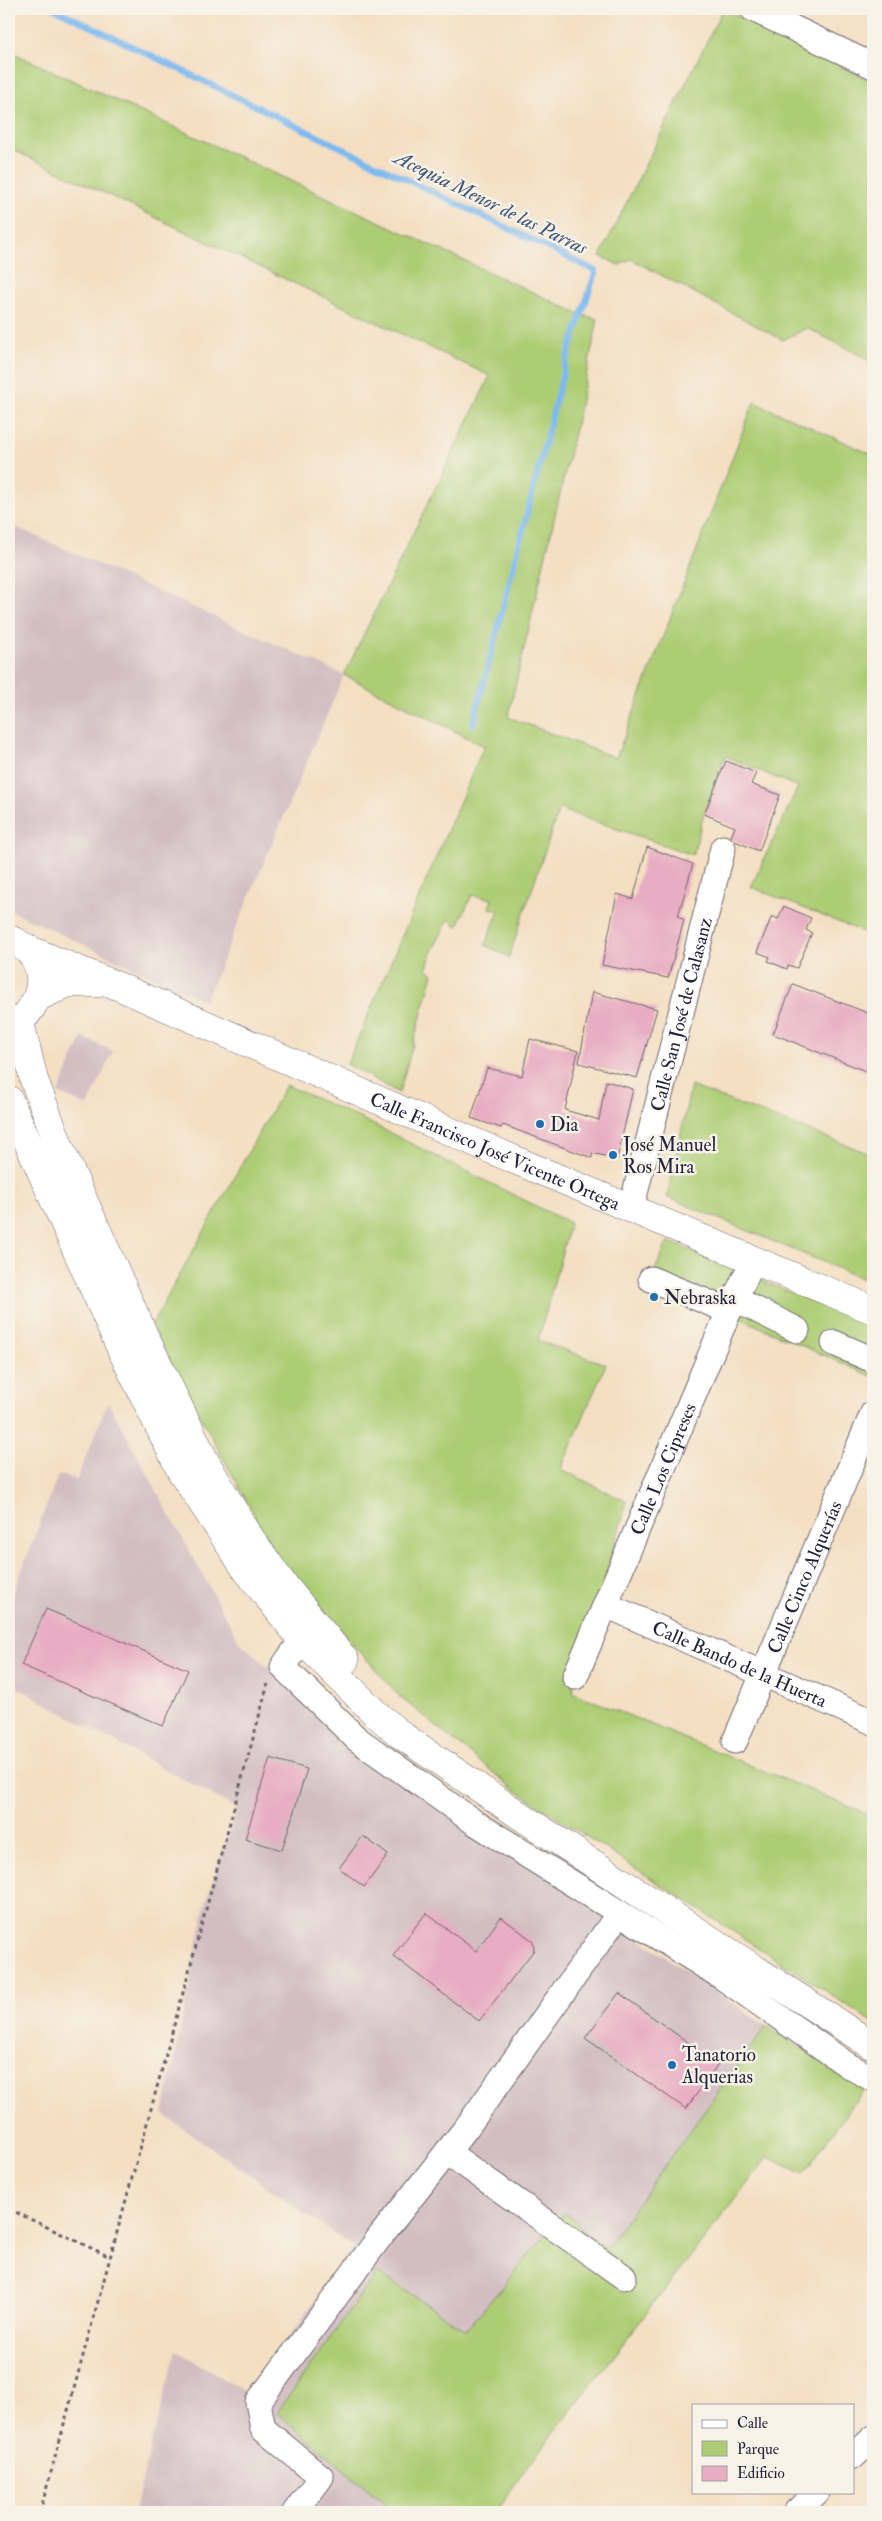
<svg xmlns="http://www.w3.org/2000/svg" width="882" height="2521" viewBox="0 0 882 2521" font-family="'IM FELL Double Pica',serif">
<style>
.industrial{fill:#d2bec2}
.green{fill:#adcd74;stroke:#687858}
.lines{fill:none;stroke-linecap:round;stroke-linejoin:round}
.stream{stroke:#7db9ef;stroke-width:6}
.building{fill:#e8adc3}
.street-casing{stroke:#6c646b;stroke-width:27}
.secondary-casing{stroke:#6c646b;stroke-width:29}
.highway-casing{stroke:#6c646b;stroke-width:29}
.path{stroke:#6c646b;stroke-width:3;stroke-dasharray:4 4;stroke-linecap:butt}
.street{stroke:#fff;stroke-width:25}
.secondary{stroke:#fff;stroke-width:28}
.highway{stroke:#fff;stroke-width:28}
.poi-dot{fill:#1f6fb2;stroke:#f7f3e8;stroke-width:2}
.labels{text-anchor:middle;stroke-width:5;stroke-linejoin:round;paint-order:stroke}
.street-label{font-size:19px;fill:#22223b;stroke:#f7f3e8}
.poi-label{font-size:19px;fill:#22223b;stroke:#f7f3e8;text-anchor:start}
.water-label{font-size:20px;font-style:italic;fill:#42577a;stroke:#f7f3e8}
</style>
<rect width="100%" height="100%" fill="#f7f3e8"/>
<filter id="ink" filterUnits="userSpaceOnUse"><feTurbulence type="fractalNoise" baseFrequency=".02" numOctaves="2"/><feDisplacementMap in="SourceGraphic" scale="10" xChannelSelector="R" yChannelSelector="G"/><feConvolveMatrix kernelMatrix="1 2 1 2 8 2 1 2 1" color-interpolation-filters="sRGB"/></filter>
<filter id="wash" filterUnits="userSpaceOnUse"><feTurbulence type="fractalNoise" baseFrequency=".0096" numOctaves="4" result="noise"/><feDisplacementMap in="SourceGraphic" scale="20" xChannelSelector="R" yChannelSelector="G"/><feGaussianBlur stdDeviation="1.12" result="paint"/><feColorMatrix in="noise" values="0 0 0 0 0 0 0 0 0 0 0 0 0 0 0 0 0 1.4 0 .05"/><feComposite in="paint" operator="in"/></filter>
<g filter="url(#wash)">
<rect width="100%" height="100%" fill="#f4dfc3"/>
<path class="industrial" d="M9 524 344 675 205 1001 9 910Z
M82 1037 113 1051 88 1106 58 1093Z
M108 1402 240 1643 357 1739 587 1903 766 2026 605 2250 565 2212 466 2330 377 2272 277 2413 394 2512H134L176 2350 248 2394 353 2247 163 2114 206 1902 237 1809 9 1683V1604L58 1475 77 1479Z"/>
<path class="green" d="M723 9 873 82V362L807 328 783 340 631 259 619 265 600 256Z
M9 51 582 315 598 319 575 429 508 717 616 758 754 402 873 455V936L751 887 798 787 725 756 704 814 693 855 559 809 509 957 485 945 499 910 489 908 492 899 472 895 457 927 449 919 432 951 427 968 433 974 399 1093 347 1064 484 746 344 675 490 376 9 148Z
M286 1085 364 1120 570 1223 538 1341 606 1364 561 1469 627 1502 572 1692 873 1816V2022L516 1791 401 1698 279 1560 151 1326Z
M691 1086 873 1155V1283L667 1197Z
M668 1241 873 1327 871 1376 651 1279Z
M766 2026 865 2088 803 2174 768 2157 523 2472 497 2512H394L277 2413 377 2272 466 2330 565 2212 605 2249Z"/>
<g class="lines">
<path class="stream" d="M55 9 596 271 566 361 473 725"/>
</g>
<g id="blocks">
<path class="building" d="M726 761 756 773 751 784 780 795 759 851 730 839 735 827 704 814Z
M647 847 693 864 678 916 684 920 668 978 602 965 617 894 633 899Z
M784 906 811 918 806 930 812 933 797 968 788 965 787 969 768 961 770 957 757 952 772 916 778 919Z
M793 984 873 1015V1074L773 1034Z
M592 992 657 1009 637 1078 579 1063Z
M530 1039 578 1051 565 1110 599 1120 606 1081 633 1089 617 1159 592 1153V1158L503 1125 501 1128 471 1118 487 1068 522 1076Z
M46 1609 188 1670 163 1726 21 1665Z
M270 1758 307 1769 282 1850 245 1839Z
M363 1836 388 1855 364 1887 339 1868Z
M426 1913 476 1951 501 1917 533 1941 534 1950 479 2021 393 1956Z
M619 1993 718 2064 686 2109 585 2038Z"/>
</g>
</g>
<g filter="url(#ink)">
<use href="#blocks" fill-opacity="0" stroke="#6c646b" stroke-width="1"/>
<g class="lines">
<g class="street-casing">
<g id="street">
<path d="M753 9 873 66"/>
<path id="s1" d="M631 1209 723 848"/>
<path d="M651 1279 729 1311"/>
<path d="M735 1299 797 1330"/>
<path d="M834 1343 873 1360"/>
<path id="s2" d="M606 1605 873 1722"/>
<path d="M302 1640 283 1667 357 1739 474 1822 722 1977 849 2066 873 2079"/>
<path id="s3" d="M575 1677 729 1311 753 1261"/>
<path id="s4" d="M735 1741 873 1413"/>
<path d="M447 2152 624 2277"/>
<path d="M853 2457 873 2438"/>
<path d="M295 2512 321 2477 263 2429 258 2402 382 2234 467 2127 618 1915"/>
<path d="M796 2512 817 2492"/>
</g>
</g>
<g class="secondary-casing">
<g id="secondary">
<path id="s5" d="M25 948 120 987 522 1163 873 1310"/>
<path d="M38 997 68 983H99"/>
</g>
</g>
<g class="highway-casing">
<path id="highway" d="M9 939C54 955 47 1008 9 1028
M20 1022 34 1080 61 1150 144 1335 205 1461 244 1529 280 1580 345 1660
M9 1100 121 1349 181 1471 245 1568 302 1640 375 1713 401 1735 525 1819 873 2046"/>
</g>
<path class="path" d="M9 2209 110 2257
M40 2512 268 1684"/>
<use href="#street" class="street"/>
<use href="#secondary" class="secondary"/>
<use href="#highway" class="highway"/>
</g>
</g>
<g class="poi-dot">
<circle cx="540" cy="1124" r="5"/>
<circle cx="613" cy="1155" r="5"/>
<circle cx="654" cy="1297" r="5"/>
<circle cx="672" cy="2065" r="5"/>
</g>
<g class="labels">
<g class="street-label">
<text dy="7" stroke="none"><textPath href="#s1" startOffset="201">Calle San José de Calasanz</textPath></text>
<text dy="7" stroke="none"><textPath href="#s5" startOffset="512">Calle Francisco José Vicente Ortega</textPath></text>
<text dy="7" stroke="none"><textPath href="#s3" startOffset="226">Calle Los Cipreses</textPath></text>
<text dy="7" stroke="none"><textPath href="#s4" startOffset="178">Calle Cinco Alquerías</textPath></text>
<text dy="7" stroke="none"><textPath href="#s2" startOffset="146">Calle Bando de la Huerta</textPath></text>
</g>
<g class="poi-label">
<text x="550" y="1131">Dia</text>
<text x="623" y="1151">José Manuel<tspan x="623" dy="22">Ros Mira</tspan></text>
<text x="664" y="1304">Nebraska</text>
<text x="682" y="2061">Tanatorio<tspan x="682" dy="22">Alquerias</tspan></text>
</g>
<g class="water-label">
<text transform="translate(491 202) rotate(26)" y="7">Acequia Menor de las Parras</text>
</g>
</g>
<rect width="882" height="2521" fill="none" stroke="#f7f3e8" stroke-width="30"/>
<rect x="692" y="2404" width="162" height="90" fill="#f7f3e8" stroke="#a29fa3"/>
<rect x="702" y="2420" width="25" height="8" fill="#ffffff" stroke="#a29fa3"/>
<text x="737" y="2428" font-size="15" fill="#22223b">Calle</text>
<rect x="702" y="2441" width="25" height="15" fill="#adcd74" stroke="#a29fa3"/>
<text x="737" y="2454" font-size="15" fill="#22223b">Parque</text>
<rect x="702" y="2466" width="25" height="15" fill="#e8adc3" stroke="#a29fa3"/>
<text x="737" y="2478" font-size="15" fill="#22223b">Edificio</text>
</svg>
